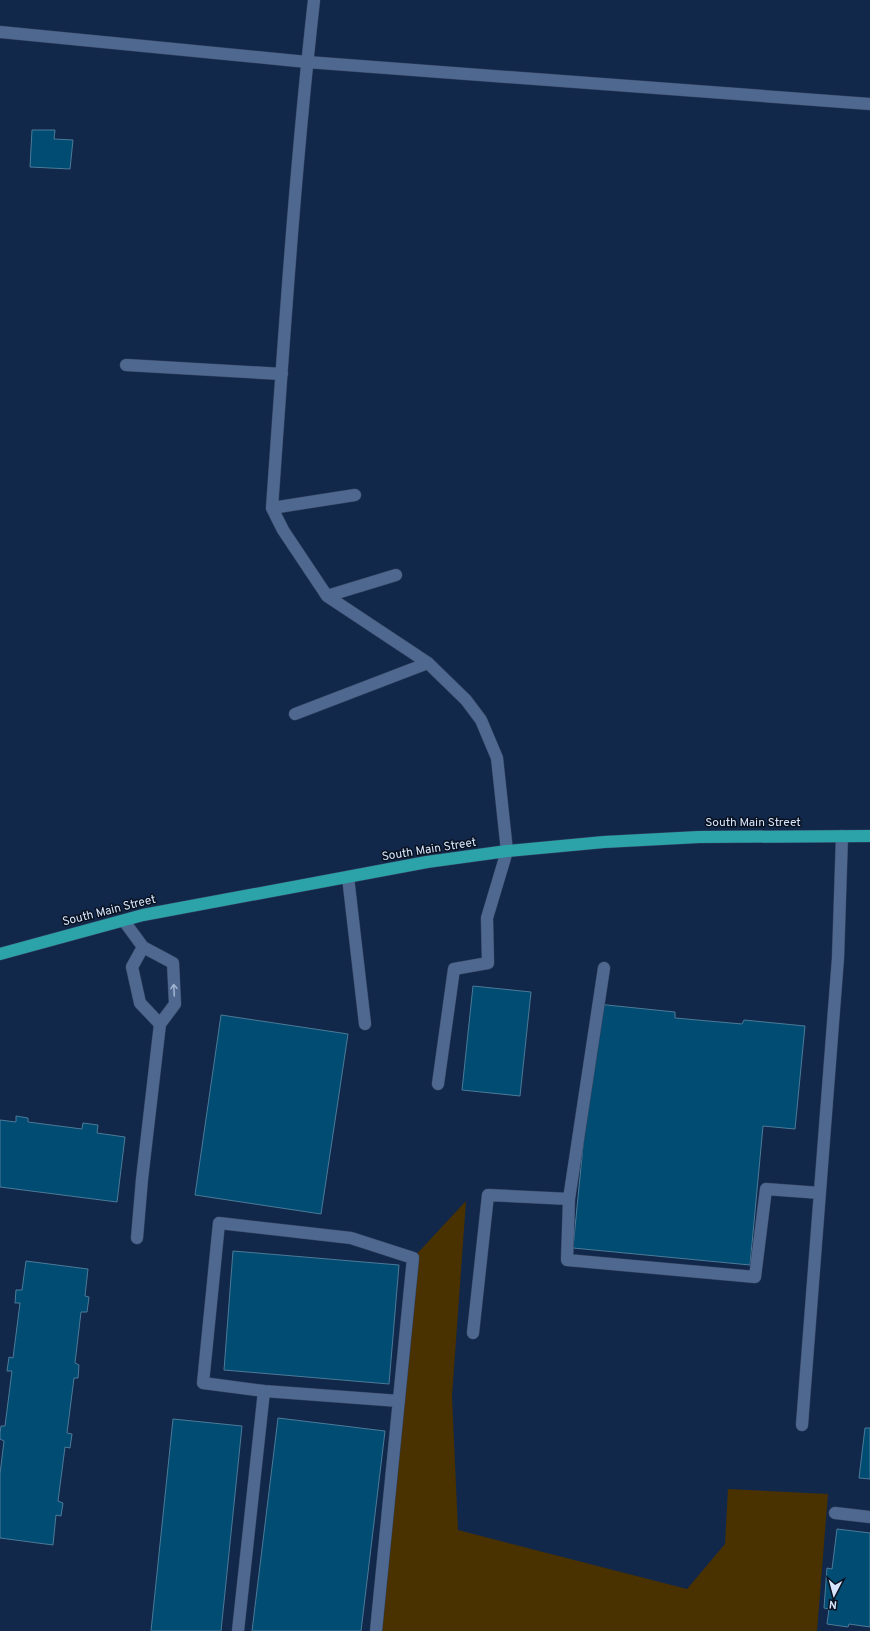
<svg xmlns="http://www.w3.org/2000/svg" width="870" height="1631" viewBox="0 0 870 1631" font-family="Overpass,sans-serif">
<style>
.green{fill:#493100}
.building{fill:#004c72;stroke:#4c7a99}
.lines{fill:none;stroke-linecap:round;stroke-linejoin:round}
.minor-casing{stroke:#334260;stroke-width:13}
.highway-casing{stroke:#334260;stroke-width:13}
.minor{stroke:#4f688f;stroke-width:12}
.highway{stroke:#2ba3a8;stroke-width:12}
.oneway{stroke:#a0b3d0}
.labels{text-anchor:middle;stroke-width:3;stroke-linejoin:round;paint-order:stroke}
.street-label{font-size:12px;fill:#d6e5fb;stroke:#081120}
</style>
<rect width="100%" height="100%" fill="#12284a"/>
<path class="green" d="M466 1201 452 1396 458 1530 687 1589 725 1544 728 1489 828 1494 817 1631H376L413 1258Z"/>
<path class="building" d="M32 130H55L54 139 73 140 70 169 30 167Z
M473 986 531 992 520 1096 462 1090Z
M597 1004 675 1012V1018L742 1024 744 1020 805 1026 795 1129 763 1126 750 1265 573 1248Z
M221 1015 348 1034 321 1214 195 1195Z
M16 1116 28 1118V1122L82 1129 83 1123 98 1125 97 1133 125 1137 117 1202 0 1187V1120L16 1122Z
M233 1251 399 1265 389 1384 224 1370Z
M26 1261 88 1269 85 1296 89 1297 87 1312H81L75 1363 79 1365 78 1378H74L67 1433 72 1434 70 1448 65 1447 58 1501 63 1503 61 1516 56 1515 53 1545 0 1538V1474L4 1441 0 1439V1433L1 1426H5L12 1371H7L9 1357 13 1358 20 1303H15L16 1290H22Z
M278 1418 385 1431 361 1631H252Z
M173 1419 242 1426 221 1631H151Z
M865 1428H870V1479L859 1478Z
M837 1529 870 1533V1627L849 1624 848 1627 827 1624 829 1609 824 1608 827 1568 832 1569Z"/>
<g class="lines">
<g class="minor-casing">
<path id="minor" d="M314 0C295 169 284 339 272 508L283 530 327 596 428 663 466 700 481 720 497 758 507 851 487 918 488 963 454 969 438 1084
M0 32 307 62 870 104
M126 365 282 374
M272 508 355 495
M327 596 396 575
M295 714 428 663
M348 877 365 1024
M124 921 143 947 173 963 175 1004 160 1024 142 1179 137 1238
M143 947 132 967 140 1003 160 1024
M569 1199 567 1260 755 1277 766 1189 820 1193
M473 1333 488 1195 569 1199 604 968
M264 1391 399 1401
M802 1425 838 958 842 836
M835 1513 870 1517
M238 1631 264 1391 203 1383 219 1223 351 1238 413 1258 376 1631"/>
</g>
<g class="highway-casing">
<path id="highway" d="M0 954 143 915 427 862 507 851 604 842 699 837 870 836"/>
</g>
<use href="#minor" class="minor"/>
<use href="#highway" class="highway"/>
</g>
<defs><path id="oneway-shaft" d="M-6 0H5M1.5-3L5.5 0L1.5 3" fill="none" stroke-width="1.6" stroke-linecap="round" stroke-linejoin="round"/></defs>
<use class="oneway" href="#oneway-shaft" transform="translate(174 990) rotate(-93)"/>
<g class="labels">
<g class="street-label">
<text x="753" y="826">South Main Street</text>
<text transform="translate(429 849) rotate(-9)" y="4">South Main Street</text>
<text transform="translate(109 910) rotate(-14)" y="4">South Main Street</text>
</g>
</g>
<g transform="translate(834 1595) rotate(186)" stroke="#081120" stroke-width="3" paint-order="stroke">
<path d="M0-3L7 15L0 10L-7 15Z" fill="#d6e5fb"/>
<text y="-6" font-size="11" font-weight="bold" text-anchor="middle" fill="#d6e5fb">N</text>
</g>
</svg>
